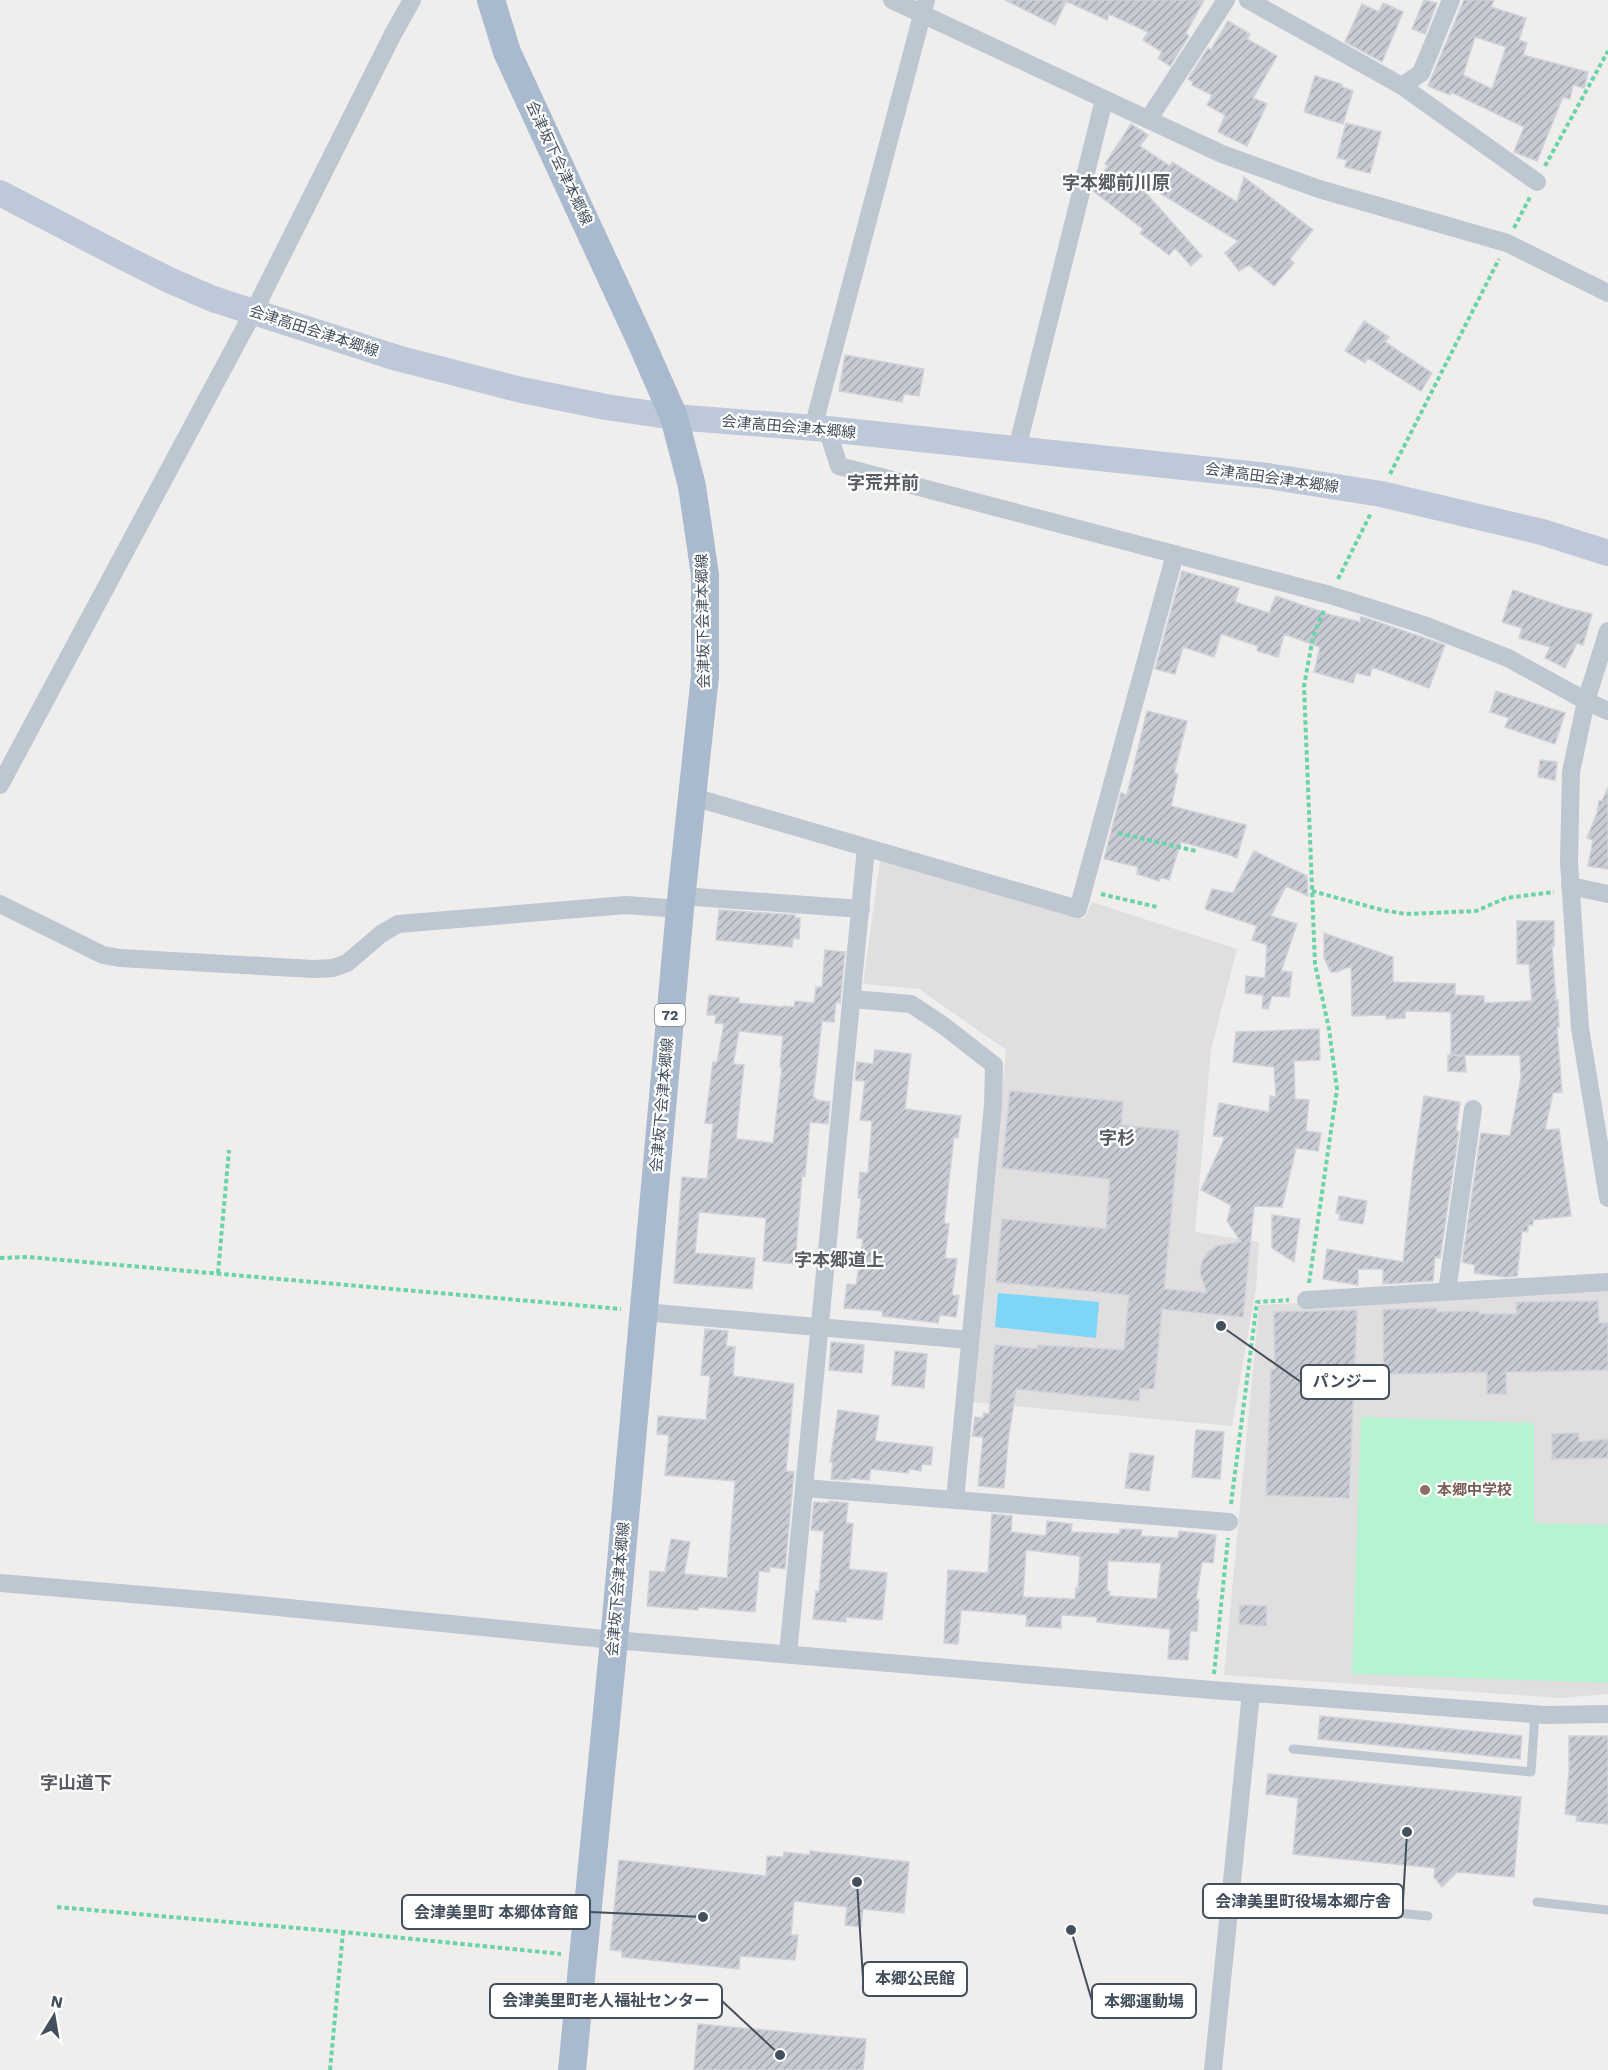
<svg xmlns="http://www.w3.org/2000/svg" width="1608" height="2070" viewBox="0 0 1608 2070" font-family="'Work Sans','Noto Sans JP',sans-serif">
<style>
.education{fill:#e1dedf}
.grass{fill:#b6f3d1}
.water{fill:#7ed5f5}
.building{fill:url(#building-hatch);stroke:#d0d2da;stroke-width:1.5;fill-rule:evenodd}
.lines{fill:none;stroke-linecap:round;stroke-linejoin:round}
.path{stroke:#6ad4a6;stroke-width:4;stroke-dasharray:4.5 3;stroke-linecap:butt}
.lane{stroke:#bcc7d1;stroke-width:9}
.street{stroke:#bcc7d1;stroke-width:18}
.secondary{stroke:#bdc9d9;stroke-width:26}
.primary{stroke:#a9bacf;stroke-width:28}
.education-dot{fill:#8d6e63;stroke:#fff;stroke-width:2}
.labels{text-anchor:middle;stroke-width:4.5;stroke-linejoin:round;paint-order:stroke}
.shield{fill:#fff;stroke:#7b848d;stroke-width:1.5}
.shield-label{font-size:14px;font-weight:bold;fill:#434f5c}
.street-label{font-size:15px;fill:#434f5c;stroke:#fff}
.education-label{font-size:15px;font-weight:bold;fill:#785e54;stroke:#fff;text-anchor:start}
.quarter-label{font-size:18px;font-weight:bold;fill:#595d63;stroke:#fff}
.leader{fill:none;stroke:#434f5c;stroke-width:2}
.callout-dot{fill:#434f5c;stroke:#fff;stroke-width:2}
.callout{fill:#fff;stroke:#434f5c;stroke-width:2}
.callout-label{font-size:16px;text-anchor:middle;font-weight:bold;fill:#434f5c}
</style>
<defs>
<pattern id="building-hatch" width="6" height="6" patternUnits="userSpaceOnUse" patternTransform="scale(1.5)"><rect width="6" height="6" fill="#c8cbd4"/><path d="M-1 1l2-2M0 6l6-6M5 7l2-2" fill="none" stroke="#a4a7af"/></pattern>
</defs>
<rect width="100%" height="100%" fill="#f0eded"/>
<path class="education" d="M880 860 986 888 1084 919 1092 902 1237 949 1211 1050 1195 1232 1259 1242 1256 1288 1232 1426 971 1402 1006 1050 919 989 863 984Z
M1608 1287V1694L1561 1698 1224 1675 1259 1305Z"/>
<path class="grass" d="M1361 1417 1534 1423V1523L1608 1525V1683L1352 1674Z"/>
<path class="water" d="M998 1293 1099 1302 1096 1338 995 1327Z"/>
<path class="building" d="M1005 0H1204L1186 33 1189 36 1170 66 1158 58 1162 52 1143 40 1148 32 1109 14 1107 20 1066 1 1055 25Z
M1424 0 1437 3 1425 34 1412 29Z
M1464 0H1494L1491 7 1526 18 1519 40 1527 43 1523 55 1588 72 1584 88 1573 85 1570 99 1563 97 1537 161 1514 152 1524 127 1451 92 1450 95 1428 86ZM1475 37 1506 47 1492 89 1463 75Z
M1383 3 1403 12 1382 62 1345 42 1362 4 1379 12Z
M1228 21 1250 34 1247 39 1277 56 1253 98 1267 104 1247 146 1218 132 1225 115 1207 105 1212 95 1192 85 1193 82 1188 79 1208 48 1211 50Z
M1315 76 1342 84V87L1353 91 1343 124 1304 112Z
M1346 123 1381 132 1370 173 1345 167 1347 160 1337 158Z
M1131 124 1148 135 1140 146 1170 166 1172 162 1237 202 1244 177 1313 230 1290 259 1294 263 1274 286 1249 265 1239 271 1225 253 1238 241 1129 174 1202 256 1191 266 1175 248 1169 255 1140 233 1143 229 1093 191 1095 183 1108 166 1105 164Z
M1364 321 1389 337 1385 342 1432 373 1421 391 1368 358 1365 363 1345 351Z
M845 355 924 369 919 396 904 394 902 402 839 391Z
M1182 571 1239 588 1235 602 1269 613 1276 596 1331 615 1360 622 1361 617 1366 618 1445 645 1429 688 1372 667 1370 676 1356 673 1353 683 1314 672 1320 647 1284 634 1278 657 1257 651 1258 646 1221 634 1214 657 1183 647 1175 674 1155 669Z
M1513 590 1567 608 1592 614 1583 645 1577 643 1565 668 1545 658 1550 647 1519 638 1522 628 1502 622Z
M1496 691 1565 713 1555 744 1505 727 1509 718 1490 712Z
M1147 711 1187 721 1174 773 1178 774 1171 806 1246 825 1237 858 1227 854 1181 842 1169 880 1160 877 1159 881 1137 874 1138 867 1104 859 1121 793 1127 795Z
M1540 760 1557 762 1555 780 1538 777Z
M1608 788V869L1588 866 1593 840 1587 838 1597 813 1599 801H1602Z
M1254 851 1307 876 1308 896 1286 886 1271 916 1297 924 1281 971 1292 972 1289 997 1272 996 1268 1009 1262 1008 1263 995 1245 993 1246 976 1265 978 1267 945 1252 940 1257 926 1205 909 1212 889 1233 893Z
M719 910 795 915V918H800L799 939 793 938 792 947 716 940Z
M1517 921H1554V946H1552L1556 1001 1558 1000 1559 1027H1557L1562 1092 1553 1093 1545 1130 1559 1129 1571 1216 1533 1220V1225H1528V1232L1522 1231 1517 1276 1506 1277 1474 1273 1475 1265 1462 1262 1481 1133 1510 1136 1521 1078 1520 1055H1451V1012L1405 1011V1018L1386 1019V1015L1352 1016 1351 966 1337 972H1331L1324 958V933L1393 957V982L1455 984V995L1484 996V1003L1532 1001 1529 964H1517Z
M825 950 845 952 840 1003 836 1002 834 1022 822 1021 813 1097 816 1098V1100L830 1102 828 1124 810 1122 805 1176 802 1175 795 1264 763 1261 766 1218 699 1212 695 1253 755 1258 752 1289 674 1283 682 1177 707 1179 713 1124 705 1123 713 1062H717L724 1024 715 1023 716 1015H707L709 995 739 998V1003L783 1007V1006L794 1007 795 1001 814 1003 816 987H822ZM739 1031 783 1036 780 1067 782 1068 773 1143 736 1139 744 1065 733 1064Z
M1319 1029 1320 1060 1294 1061 1295 1099 1309 1100 1306 1131 1321 1133 1318 1151 1296 1148 1282 1207 1254 1206 1243 1317 1162 1309 1154 1389 1140 1388 1139 1401 1016 1389 1008 1441 1004 1488 978 1486 983 1437 972 1436 973 1433 975 1417 983 1418 984 1413 989 1414 995 1345 1038 1349V1345L1124 1350 1129 1295 996 1282 1002 1219 1106 1229 1110 1179 1002 1168 1010 1091 1123 1102 1121 1125 1179 1131 1164 1289 1207 1293 1200 1273 1202 1262 1208 1252 1217 1246 1241 1242 1227 1221 1231 1205 1201 1190 1225 1137 1213 1136 1219 1103 1269 1112 1270 1096 1276 1097 1274 1067 1233 1062 1236 1032Z
M875 1050 911 1054 905 1109 961 1116 958 1138 954 1137 944 1223 949 1224 945 1258 957 1259 952 1295 959 1296 956 1317 940 1315 938 1323 882 1316 883 1311 844 1308 847 1284 856 1285 863 1239 857 1238 861 1198H858L860 1172 868 1173 872 1121 860 1120 865 1081 855 1080 857 1062 873 1064Z
M1448 1055 1465 1056 1466 1072 1448 1071Z
M1424 1096 1460 1102 1456 1131H1459L1440 1258 1435 1257 1433 1281 1383 1284V1269H1358V1285L1323 1279 1327 1249 1403 1262 1413 1170Z
M1339 1196 1367 1201 1363 1224 1339 1220 1340 1214 1336 1213Z
M1272 1215 1300 1219 1294 1262 1272 1248Z
M1598 1301 1599 1323H1608V1370L1506 1372V1394H1487V1372L1384 1374 1383 1310 1436 1308 1437 1312 1479 1311V1314H1517L1516 1302Z
M1357 1310 1349 1498 1266 1495 1271 1369H1275L1274 1312Z
M705 1329 728 1331 726 1346 735 1347 733 1376 794 1384 786 1471 794 1472 785 1569 770 1567 769 1572 759 1571 755 1612 698 1607V1610L647 1606 650 1571 665 1572 671 1539 690 1542 684 1574 727 1578 735 1481 665 1475 669 1435 657 1434 658 1416 706 1420 710 1376 701 1375Z
M831 1342 864 1345 862 1373 829 1370Z
M895 1351 927 1354 924 1388 892 1385Z
M838 1410 879 1416 875 1441 933 1447 931 1465 922 1464 921 1471 909 1469 908 1473 871 1469 869 1480 850 1478V1480L831 1479 833 1462H830Z
M1196 1430 1224 1432 1220 1479 1192 1477Z
M1578 1433 1579 1442 1608 1439V1458L1552 1459V1434Z
M1130 1453 1154 1456 1149 1491 1125 1488Z
M829 1501 848 1503 846 1523 853 1524 849 1569 887 1573 882 1620 846 1617V1622L813 1619 816 1591 819 1592 824 1531 811 1530 814 1502 829 1503Z
M992 1514 1012 1516 1011 1532 1046 1536 1047 1521 1072 1524 1071 1532 1120 1534V1529L1142 1530 1141 1536 1178 1538 1179 1531 1216 1535 1213 1563 1202 1562 1196 1600H1199L1197 1631H1190L1188 1660 1168 1659 1170 1629 1097 1622V1617L1061 1615V1628L1026 1626 1027 1615 961 1610 958 1644 944 1643 948 1570 988 1573ZM1026 1550 1080 1556 1078 1589 1076 1588 1075 1599 1023 1597ZM1108 1561 1161 1563 1157 1599 1109 1596 1110 1591H1107Z
M1240 1605 1267 1606 1266 1626 1239 1624Z
M1320 1716 1522 1736 1520 1759 1318 1739Z
M1569 1736H1608V1824L1576 1821 1577 1816 1565 1814 1569 1773Z
M1268 1774 1521 1797 1514 1877 1457 1872 1442 1887 1434 1877 1435 1868 1293 1854 1298 1798 1266 1794Z
M810 1851 909 1862 904 1913 863 1909 861 1927 845 1925 847 1907 794 1901 791 1935H798L795 1960 740 1956 739 1969 622 1957V1951L610 1950 619 1860 766 1876 767 1856 783 1857 784 1852 810 1855Z
M698 2024 866 2039 863 2070H694Z"/>
<g class="lines">
<path class="path" d="M1545 166 1608 51
M1514 228 1530 197
M1390 474 1499 259
M1338 579 1371 513
M1118 833 1196 851
M1312 891 1382 910 1406 914 1476 911 1506 898 1554 892
M1101 894 1157 907
M0 1258 28 1257 621 1309
M218 1273 229 1150
M1309 1283 1337 1089 1329 1029 1315 964 1304 686 1313 637 1324 610
M1231 1504 1257 1302 1289 1300
M1214 1674 1228 1538
M57 1907 343 1932 561 1954
M330 2070 343 1932"/>
<path class="lane" d="M1293 1749 1531 1772 1535 1714
M1231 1896 1428 1916
M1537 1902 1608 1910"/>
<path class="street" d="M892 0 1222 154 1319 189 1507 243 1608 293
M1248 0 1402 86 1537 182
M1402 86 1421 73 1451 0
M1148 120 1226 0
M813 428 926 0
M827 429 839 466 1330 595 1421 624 1508 658 1586 701 1608 711
M1017 449 1104 100
M1608 631 1586 701 1571 772 1569 862 1580 1028 1608 1198
M0 785 254 311 393 34 412 0
M693 797 1078 909 1175 554
M1570 886 1608 894
M681 896 861 909
M0 904 103 955 120 958 313 969 333 968 347 963 381 934 398 924 626 905 680 909
M852 999 911 1004 944 1026 994 1065 993 1105 955 1500
M1447 1291 1473 1109
M1306 1300 1608 1282
M643 1312 970 1340
M805 1488 1229 1522
M0 1583 227 1602 614 1640 1212 1690 1546 1715 1608 1714
M788 1654 866 848
M1213 2070 1251 1693"/>
<path class="secondary" d="M0 193 119 255 169 280 213 299 397 358 517 389 606 407 674 417 827 429 1268 476 1381 494 1542 532 1608 553"/>
<path class="primary" d="M491 0 507 52 641 342 674 417 692 486 705 575V676L680 909 614 1640 572 2070"/>
</g>
<circle class="education-dot" cx="1425" cy="1490" r="6"/>
<g class="labels">
<rect class="shield" x="655" y="1004" width="30" height="22" rx="4.5"/>
<g class="shield-label">
<text x="670" y="1020">72</text>
</g>
<g class="street-label">
<text transform="translate(559 163) rotate(65)" y="5">会津坂下会津本郷線</text>
<text transform="translate(314 331) rotate(18)" y="5">会津高田会津本郷線</text>
<text transform="translate(789 427) rotate(5)" y="5">会津高田会津本郷線</text>
<text transform="translate(1272 478) rotate(8)" y="5">会津高田会津本郷線</text>
<text transform="translate(703 621) rotate(-91)" y="5">会津坂下会津本郷線</text>
<text transform="translate(662 1105) rotate(-85)" y="5">会津坂下会津本郷線</text>
<text transform="translate(618 1589) rotate(-85)" y="5">会津坂下会津本郷線</text>
</g>
<g class="education-label">
<text x="1437" y="1495">本郷中学校</text>
</g>
<g class="quarter-label">
<text x="1116" y="189">字本郷前川原</text>
<text x="883" y="489">字荒井前</text>
<text x="1117" y="1144">字杉</text>
<text x="839" y="1266">字本郷道上</text>
<text x="76" y="1789">字山道下</text>
</g>
</g>
<path class="leader" d="M1221 1326L1301 1382M1407 1832L1403 1901M703 1917L590 1912M857 1882L863 1979M780 2055L722 2001M1071 1930L1092 2001"/>
<g class="callout-dot">
<circle cx="1221" cy="1326" r="6"/>
<circle cx="1407" cy="1832" r="6"/>
<circle cx="703" cy="1917" r="6"/>
<circle cx="857" cy="1882" r="6"/>
<circle cx="780" cy="2055" r="6"/>
<circle cx="1071" cy="1930" r="6"/>
</g>
<g class="callout">
<rect x="1301" y="1365" width="88" height="34" rx="6"/>
<rect x="1203" y="1884" width="200" height="34" rx="6"/>
<rect x="402" y="1895" width="188" height="34" rx="6"/>
<rect x="863" y="1962" width="104" height="34" rx="6"/>
<rect x="490" y="1984" width="232" height="34" rx="6"/>
<rect x="1092" y="1984" width="104" height="34" rx="6"/>
</g>
<g class="callout-label">
<text x="1345" y="1387">パンジー</text>
<text x="1303" y="1907">会津美里町役場本郷庁舎</text>
<text x="496" y="1918">会津美里町 本郷体育館</text>
<text x="915" y="1984">本郷公民館</text>
<text x="606" y="2006">会津美里町老人福祉センター</text>
<text x="1144" y="2007">本郷運動場</text>
</g>
<g transform="translate(54 2016) rotate(11)" stroke="#ffffff" stroke-width="4.5" paint-order="stroke">
<path d="M0-4.5L10 22L0 15L-10 22Z" fill="#434f5c"/>
<text y="-9" font-size="16" font-weight="bold" text-anchor="middle" fill="#434f5c">N</text>
</g>
</svg>
